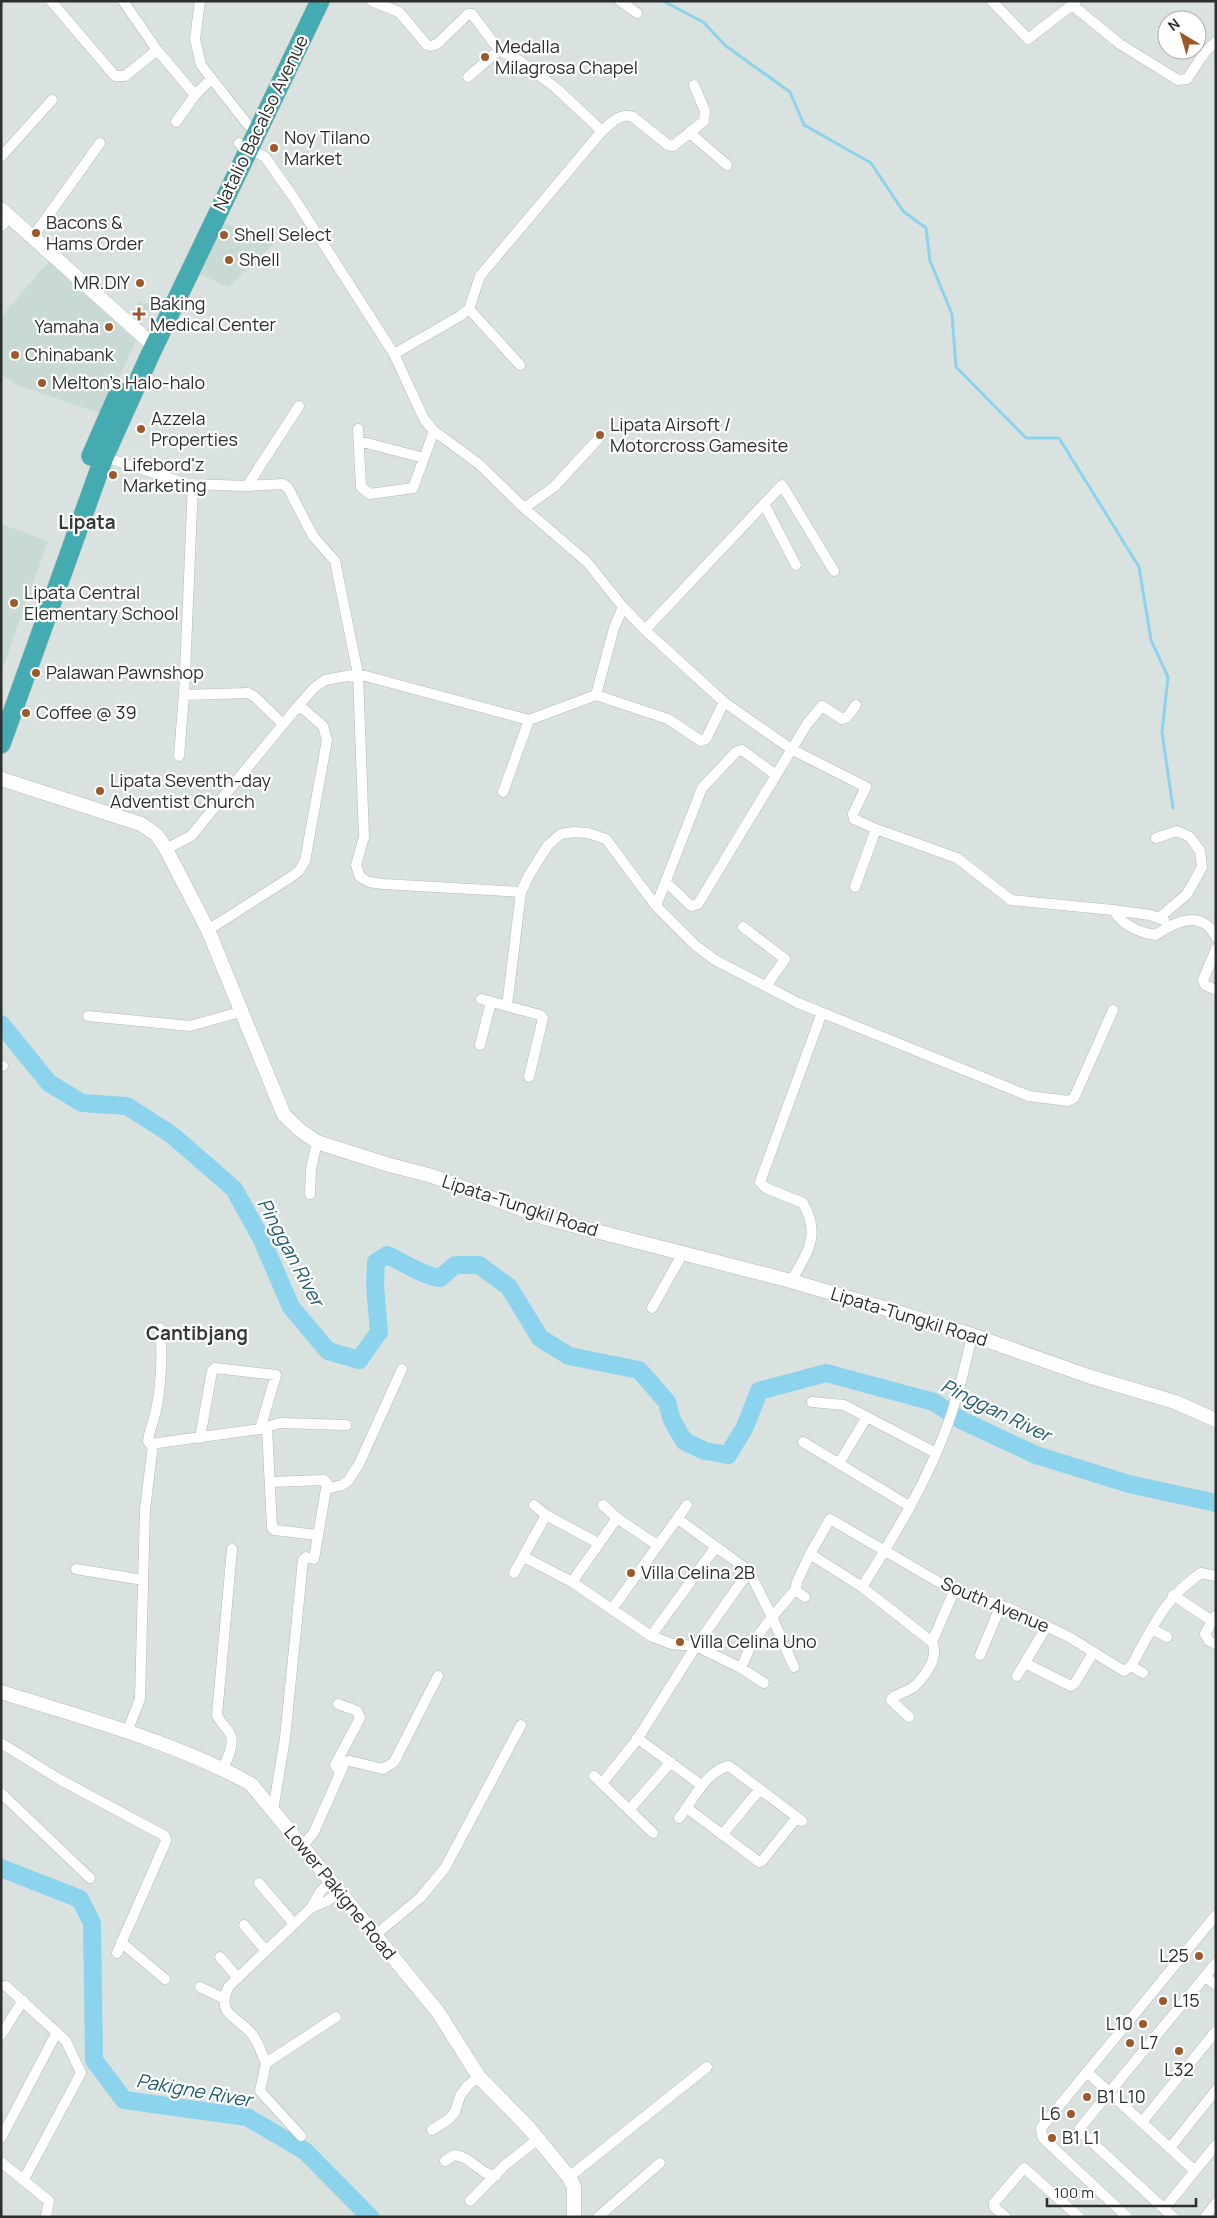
<svg xmlns="http://www.w3.org/2000/svg" width="1217" height="2218" viewBox="0 0 1217 2218" font-family="Manrope,sans-serif">
<style>
.built{fill:#c9dad4}
.lines{fill:none;stroke-linecap:round;stroke-linejoin:round}
.stream{stroke:#8cd3ee;stroke-width:3}
.river{stroke:#8cd3ee;stroke-width:18}
.street-casing{stroke:#b3bbb9;stroke-width:11}
.secondary-casing{stroke:#b3bbb9;stroke-width:15}
.highway-casing{stroke:#bbbcbc;stroke-width:20}
.street{stroke:#fff;stroke-width:10}
.secondary{stroke:#fff;stroke-width:14}
.highway{stroke:#44acb1;stroke-width:19}
.poi-dot{fill:#9d592a;stroke:#fff;stroke-width:2}
.labels{text-anchor:middle;stroke-width:4.5;stroke-linejoin:round;paint-order:stroke}
.poi-label{font-size:18px;fill:#2c2f2e;stroke:#fff;text-anchor:start}
.street-label{font-size:18px;fill:#2c2f2e;stroke:#fff}
.neighbourhood-label{font-size:19px;font-weight:bold;fill:#343a38;stroke:#fff}
.water-label{font-size:19px;font-style:italic;fill:#235c6f;stroke:#fff}
</style>
<rect width="100%" height="100%" fill="#dae2e0"/>
<path class="built" d="M222 222 274 244 228 287 197 273Z
M49 261 136 341 102 414 17 385 1 374V317Z
M139 301 151 306 138 330 128 321Z
M1 524 48 541 4 665 1 664Z"/>
<g class="lines">
<path class="stream" d="M663 1 703 22 726 46 790 92 804 125 871 163 903 211 926 228 930 261 952 314 956 367 1026 438H1059L1139 567 1151 640 1168 677 1162 732 1173 808"/>
<path class="river" d="M1 1024 49 1083 82 1103 127 1106 172 1135 234 1189 262 1240 291 1307 328 1351 359 1360 379 1332 375 1285 376 1262 387 1255C405 1263 421 1275 440 1278L455 1265H479L509 1287 540 1338 569 1356 639 1370 667 1402 672 1420 684 1441 705 1451 728 1455 745 1427 759 1391 826 1373 934 1402 961 1420 1036 1455 1129 1484 1216 1503
M1 1868 80 1899 92 1923 94 2060 124 2100 247 2117 305 2151 370 2217"/>
<g class="street-casing">
<path id="street" d="M51 1 115 76H125L157 50
M123 1 157 50 195 95
M200 1 195 39 201 65 248 125
M372 1 399 12 427 45 431 46 437 44 468 14H472L499 50 520 61 556 88 602 131
M620 1 637 13
M992 1 1028 39 1072 5
M1076 1 1072 5 1120 44 1178 80 1187 79 1205 52 1216 42
M468 77 499 50
M176 122 195 95 211 79
M690 133 727 165
M239 143 265 157 294 198 394 354 424 419 434 431 479 464 524 508 587 562 623 607 645 630 724 702 791 749 866 787 853 814 854 819 876 829 957 858 1011 900 1113 910C1124 926 1137 932 1156 935 1175 921 1202 909 1216 937
M1 157 52 100
M1 226 10 218
M32 238 100 143
M469 309 520 365
M394 354 460 316 469 309 480 276 602 131C611 123 620 112 633 117L668 145 673 146 704 121 705 111 694 85
M358 429 361 487 370 494 413 488 434 431
M359 441 424 458
M104 457 188 484 247 486 283 484 288 488 313 536 335 561 358 674 364 837 356 865 360 877 369 882 383 884 521 892
M247 486 299 406
M764 504 796 565
M524 508 554 487 599 438
M645 630 782 485 834 571
M184 695 248 693 255 697 283 724
M596 695 668 719 701 741 706 739 724 702
M179 756 184 695 193 484
M503 792 529 720
M1156 838 1177 831 1190 837 1200 851 1202 867 1187 894 1159 918
M166 849 191 836 299 705 314 688 325 680 358 674 529 720 596 695 614 628 623 607
M666 882 691 906 698 904 807 724 822 706 842 719 847 717 856 705
M855 887 876 829
M656 906 702 788 736 752 742 750 776 775
M1113 910 1150 915 1164 920
M743 927 785 959 766 986
M208 930 291 877 299 871 305 861 327 740 323 726 299 705
M1216 949 1203 980 1205 985 1216 990
M481 999 540 1015 543 1018 529 1077
M507 1006 521 892 529 875 548 845 561 834 574 832 588 833 606 839 656 906 695 945 715 960 798 1003 1029 1096 1068 1101 1074 1098 1113 1010
M88 1016 190 1026 240 1012
M480 1045 491 1002
M1 1066H3
M310 1194 311 1169 317 1142
M791 1281C808 1252 821 1235 803 1203L766 1188 760 1182 820 1018
M652 1308 683 1253
M160 1328C163 1352 161 1394 154 1418 152 1426 149 1432 148 1441L150 1444 260 1429 280 1423 346 1425
M812 1402 844 1405 936 1453
M267 1427 272 1528 275 1530 317 1535
M200 1438 212 1371 215 1368 276 1375 260 1429
M803 1442 909 1506
M839 1463 867 1417
M271 1482 324 1480 327 1483 314 1559 306 1557 303 1560 285 1738 273 1811
M327 1489 342 1485 348 1481 359 1464 402 1369
M534 1505 546 1515 598 1543
M603 1505 617 1518 657 1545
M678 1519 749 1571 772 1617 794 1667
M810 1554 862 1587 932 1642C939 1656 927 1673 917 1684 912 1690 900 1693 893 1697L891 1700 909 1717
M524 1557 572 1582 651 1636 672 1644 696 1646 741 1668 764 1683
M76 1569 143 1580
M514 1573 546 1515
M572 1582 617 1518
M862 1587C897 1532 937 1465 955 1402 962 1380 967 1358 972 1335
M795 1590 805 1597
M1173 1595 1212 1621
M612 1609 687 1505
M1215 1616 1205 1634 1209 1641 1216 1644
M1152 1629 1167 1637
M651 1636 715 1548
M932 1642 954 1591
M980 1655 1001 1605
M1025 1663 1071 1686 1075 1683 1093 1653
M1131 1666 1143 1673
M741 1668 752 1643 772 1617 795 1590 797 1582 810 1554 830 1519 954 1591 1009 1608 1069 1637 1124 1671 1131 1666C1153 1628 1163 1599 1201 1573L1216 1576
M1017 1676 1047 1626
M338 1704 357 1711 360 1718 335 1765 339 1771
M127 1732 140 1699 145 1509 153 1445
M637 1738 701 1785
M1 1743 59 1779 165 1836 166 1841 117 1953
M223 1768C227 1760 234 1746 231 1736 228 1728 220 1723 217 1715L232 1549
M594 1776 653 1833
M603 1782 636 1741 696 1646 749 1571
M1 1793 90 1878
M687 1808 759 1862 762 1861 797 1817
M629 1810 671 1762
M679 1818C692 1802 707 1770 729 1766L802 1821
M722 1835 760 1789
M302 1847 314 1832 345 1762 350 1761 383 1769 394 1762 438 1676
M330 1882 320 1892 311 1908 327 1901 339 1892
M259 1883 294 1924
M311 1908 229 1986C214 2017 240 2016 254 2037 259 2044 262 2055 266 2063L336 2017
M244 1925 266 1951
M375 1935 420 1898 445 1868 521 1725
M121 1942 165 1979
M220 1957 238 1978
M1205 1977 1216 1985
M6 1986 66 2041 81 2073 24 2179
M200 1987 223 1998
M1 2035 23 2000
M266 2063 260 2091 301 2136
M1088 2073 1195 2171
M1142 2122 1216 2031
M432 2130 449 2119 455 2112 460 2096 468 2085 479 2077
M1 2138 57 2032
M1170 2148 1216 2090
M445 2161 454 2155C473 2157 477 2173 496 2176
M1 2162 49 2201 46 2217
M569 2177 707 2067
M470 2201 505 2165 538 2139
M1164 2209 1216 2145
M598 2217 660 2163
M1006 2217 994 2207V2203L1024 2168 1079 2217
M1127 2217 1044 2139 1042 2136 1041 2128 1216 1915
M1173 2217 1081 2132 1080 2128 1216 1963
M1205 2217 1216 2203"/>
</g>
<g class="secondary-casing">
<path id="secondary" d="M1 209 154 346
M1 779 141 824 157 835 166 849 208 930 284 1115 301 1131 317 1142 386 1164 432 1176 545 1218 791 1281 877 1306 972 1335 1088 1376 1175 1402 1216 1420
M1 1692C83 1718 176 1742 251 1784L438 2012 479 2077 529 2128 569 2177 574 2187V2217"/>
</g>
<g class="highway-casing">
<path id="highway" d="M91 456 119 392
M1 744 104 457 150 355 320 1"/>
</g>
<use href="#street" class="street"/>
<use href="#secondary" class="secondary"/>
<use href="#highway" class="highway"/>
</g>
<g class="poi-dot">
<circle cx="485" cy="57" r="5"/>
<circle cx="274" cy="148" r="5"/>
<circle cx="36" cy="233" r="5"/>
<circle cx="224" cy="235" r="5"/>
<circle cx="229" cy="260" r="5"/>
<circle cx="140" cy="283" r="5"/>
<path d="M136.5 306.5h5v5h5v5h-5v5h-5v-5h-5v-5h5z"/>
<circle cx="109" cy="327" r="5"/>
<circle cx="15" cy="355" r="5"/>
<circle cx="42" cy="383" r="5"/>
<circle cx="141" cy="429" r="5"/>
<circle cx="600" cy="435" r="5"/>
<circle cx="113" cy="475" r="5"/>
<circle cx="14" cy="603" r="5"/>
<circle cx="36" cy="673" r="5"/>
<circle cx="26" cy="713" r="5"/>
<circle cx="100" cy="791" r="5"/>
<circle cx="631" cy="1573" r="5"/>
<circle cx="680" cy="1642" r="5"/>
<circle cx="1199" cy="1956" r="5"/>
<circle cx="1163" cy="2001" r="5"/>
<circle cx="1143" cy="2024" r="5"/>
<circle cx="1130" cy="2043" r="5"/>
<circle cx="1179" cy="2051" r="5"/>
<circle cx="1087" cy="2097" r="5"/>
<circle cx="1071" cy="2114" r="5"/>
<circle cx="1052" cy="2138" r="5"/>
</g>
<g class="labels">
<g class="poi-label">
<text x="495" y="53">Medalla<tspan x="495" dy="21">Milagrosa Chapel</tspan></text>
<text x="284" y="144">Noy Tilano<tspan x="284" dy="21">Market</tspan></text>
<text x="46" y="229">Bacons &amp;<tspan x="46" dy="21">Hams Order</tspan></text>
<text x="234" y="241">Shell Select</text>
<text x="239" y="266">Shell</text>
<text x="130" y="289" text-anchor="end">MR.DIY</text>
<text x="150" y="310">Baking<tspan x="150" dy="21">Medical Center</tspan></text>
<text x="99" y="333" text-anchor="end">Yamaha</text>
<text x="25" y="361">Chinabank</text>
<text x="52" y="389">Melton's Halo-halo</text>
<text x="151" y="425">Azzela<tspan x="151" dy="21">Properties</tspan></text>
<text x="610" y="431">Lipata Airsoft /<tspan x="610" dy="21">Motorcross Gamesite</tspan></text>
<text x="123" y="471">Lifebord'z<tspan x="123" dy="21">Marketing</tspan></text>
<text x="24" y="599">Lipata Central<tspan x="24" dy="21">Elementary School</tspan></text>
<text x="46" y="679">Palawan Pawnshop</text>
<text x="36" y="719">Coffee @ 39</text>
<text x="110" y="787">Lipata Seventh-day<tspan x="110" dy="21">Adventist Church</tspan></text>
<text x="641" y="1579">Villa Celina 2B</text>
<text x="690" y="1648">Villa Celina Uno</text>
<text x="1189" y="1962" text-anchor="end">L25</text>
<text x="1173" y="2007">L15</text>
<text x="1133" y="2030" text-anchor="end">L10</text>
<text x="1140" y="2049">L7</text>
<text x="1179" y="2076" text-anchor="middle">L32</text>
<text x="1097" y="2103">B1 L10</text>
<text x="1061" y="2120" text-anchor="end">L6</text>
<text x="1062" y="2144">B1 L1</text>
</g>
<g class="street-label">
<text transform="translate(261 123) rotate(-64)" y="6">Natalio Bacalso Avenue</text>
<text transform="translate(520 1206) rotate(18)" y="6">Lipata-Tungkil Road</text>
<text transform="translate(909 1317) rotate(17)" y="6">Lipata-Tungkil Road</text>
<text transform="translate(995 1605) rotate(23)" y="6">South Avenue</text>
<text transform="translate(340 1893) rotate(51)" y="6">Lower Pakigne Road</text>
</g>
<g class="neighbourhood-label">
<text x="87" y="529">Lipata</text>
<text x="197" y="1340">Cantibjang</text>
</g>
<g class="water-label">
<text transform="translate(291 1252) rotate(62)" y="7">Pinggan River</text>
<text transform="translate(996 1410) rotate(26)" y="7">Pinggan River</text>
<text transform="translate(194 2090) rotate(10)" y="7">Pakigne River</text>
</g>
</g>
<rect width="1217" height="2218" fill="none" stroke="#2c2f2e" stroke-width="5"/>
<g transform="translate(1182 35) rotate(322)"><circle r="24" fill="#ffffff" stroke="#abacab"/>
<path d="M0-4L9 19L0 12L-9 19Z" fill="#9d592a"/>
<text y="-8" font-size="14" font-weight="bold" text-anchor="middle" fill="#2c2f2e">N</text>
</g>
<path d="M1047 2198v8h149v-8" fill="none" stroke="#2c2f2e" stroke-width="2.5"/>
<text x="1054" y="2198" font-size="15" fill="#2c2f2e" stroke="#ffffff" stroke-width="4" paint-order="stroke">100 m</text>
</svg>
